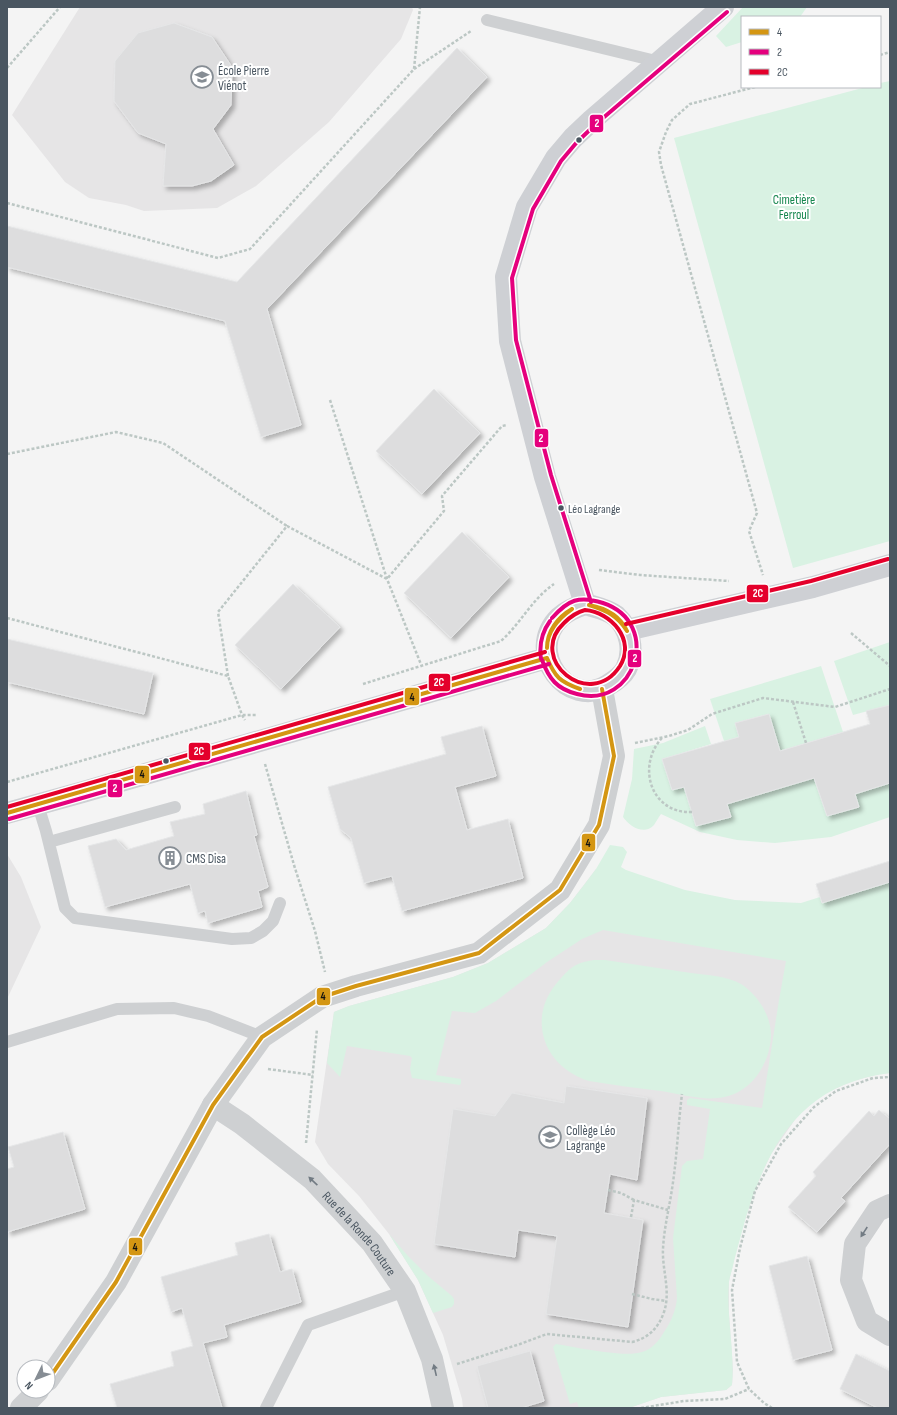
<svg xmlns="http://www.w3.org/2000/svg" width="897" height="1415" viewBox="0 0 897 1415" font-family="'Sofia Sans Condensed',sans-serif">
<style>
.education{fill:#e6e5e6}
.green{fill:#d9f2e3}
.building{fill:#ddddde;stroke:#e5e6e7;filter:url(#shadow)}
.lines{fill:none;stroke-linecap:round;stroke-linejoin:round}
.path{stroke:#bcc7c4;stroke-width:2.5;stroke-dasharray:3 2;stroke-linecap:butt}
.lane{stroke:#ced0d2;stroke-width:12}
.street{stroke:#ced0d2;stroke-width:22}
.secondary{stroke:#ced0d4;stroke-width:22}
.bus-1-casing{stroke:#fff;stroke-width:7}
.bus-2-casing{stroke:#fff;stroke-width:7}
.bus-3-casing{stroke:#fff;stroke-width:7}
.bus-1{stroke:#d49613;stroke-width:4}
.bus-2{stroke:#e5007d;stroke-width:4}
.bus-3{stroke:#e4002b;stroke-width:4}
.oneway{fill:#727b83}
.bus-dot{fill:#4a5661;stroke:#fff;stroke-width:1.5}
.labels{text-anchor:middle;stroke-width:4;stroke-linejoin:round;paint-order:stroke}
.bus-label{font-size:12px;fill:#4a5661;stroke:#fff;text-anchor:start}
.poi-label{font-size:13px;fill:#4a5661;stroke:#fff;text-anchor:start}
.park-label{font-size:13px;fill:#17864f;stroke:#fff}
.street-label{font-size:13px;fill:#4a5661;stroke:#fff}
.line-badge{stroke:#fff;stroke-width:1.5}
.badge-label{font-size:11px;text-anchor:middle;font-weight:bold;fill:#fff}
.pale-badge-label{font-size:11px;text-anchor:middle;font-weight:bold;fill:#111}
</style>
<defs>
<filter id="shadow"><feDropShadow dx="3.5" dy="3.5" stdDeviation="2" flood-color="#0004"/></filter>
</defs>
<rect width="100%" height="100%" fill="#f4f4f4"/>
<path class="education" d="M80 7H412L413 10 401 39 329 122 256 186 217 208 144 211 126 205 89 198 65 182 12 115Z
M7 854 21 877 41 927 7 999Z
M596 869 622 883 890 933V1073L879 1074 853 1081 829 1091 808 1105 799 1114 771 1154 756 1186 740 1235 729 1281V1313L733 1370 732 1385 726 1390 661 1397 629 1408H463L462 1399 443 1335 418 1280 389 1234 359 1196 328 1164 315 1142 334 1012 349 1006 453 977 488 963 546 928 570 903Z"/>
<path class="green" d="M743 7H807L800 17H742V42L726 47 716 36Z
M890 81V541L793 568 674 138 866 87H880V83Z
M890 642V705L853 715 834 661Z
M821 666 843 732 780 751 768 714 735 723 739 737 724 741 710 699Z
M705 726 711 744 662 759 672 790 684 787 696 826 731 817 727 804 814 778 827 816 859 807 855 794 890 783V817L831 837 775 843 737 840 700 832 661 814C658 818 656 822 654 825 644 836 629 826 623 817L632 779 634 749 663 743Z
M610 845 623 847 627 852 621 867 626 870 685 890 735 900 801 903 820 897 822 903 890 882V1073C804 1084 770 1140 746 1217 742 1232 738 1246 734 1261 733 1268 730 1275 729 1282 726 1316 735 1350 732 1385L726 1390 661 1397 629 1408H579L577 1402 570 1404 553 1347 556 1344C575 1347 625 1358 642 1352 652 1349 659 1341 664 1332 671 1322 676 1310 677 1298L673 1238 682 1166 687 1161 703 1159 710 1109 687 1105V1100L690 1098 762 1108 779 1000 786 961 603 930 582 939 547 962 496 1001 475 1013 452 1011 436 1075 461 1079V1083L460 1085 412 1078 410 1069 412 1058 410 1056 347 1046 340 1077 327 1063 334 1012 349 1006 453 977 488 963 546 928 570 903 584 885 596 869Z
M594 960H605C634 964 662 969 691 973 707 975 727 976 741 984 758 995 772 1017 771 1037 769 1067 749 1095 718 1098 700 1100 680 1094 661 1091 637 1088 613 1085 589 1081 546 1068 526 1021 556 984 562 977 568 969 576 965 582 962 588 961 594 960Z
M389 1234 408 1256 428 1276 452 1296 454 1299V1304L452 1307 433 1313 418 1280Z"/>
<path class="building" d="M174 23 212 37 232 67 231 105 213 129 234 165 211 181 192 186H163L166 144 138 133 114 101 115 61 138 33Z
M457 48 487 77 267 309 301 425 261 437 225 321 7 267V226L237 282Z
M434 389 480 433 422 494 376 451Z
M462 532 509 577 451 638 404 593Z
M293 584 340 627 281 689 235 645Z
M7 639 153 673 144 714 7 682Z
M890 705V783L855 794 859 807 827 816 814 778 727 804 731 817 696 826 684 787 672 790 662 759 739 737 735 723 769 714 780 751 870 724 866 711Z
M482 726 496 776 455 787 467 830 508 819 523 878 402 911 392 876 364 883 351 838 340 829 328 787 446 754 441 737Z
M246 791 257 835 254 836 268 887 258 891 262 907 208 923 205 911 198 913 190 884 105 907 88 846 116 839 126 850 174 836 170 822 205 814 203 804Z
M890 861V882L822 903 816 884Z
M566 1086 647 1098 637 1180 610 1174 604 1213 643 1220 628 1327 546 1314 557 1236 518 1230 515 1257 434 1244 453 1109 495 1116 512 1093 564 1103Z
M879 1110 890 1119V1144L841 1198 845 1201 817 1232 788 1207 816 1176 813 1172 869 1111 874 1116Z
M63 1132 85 1209 7 1232V1169L14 1167 8 1147Z
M269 1234 280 1272 292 1269 301 1302 224 1325 227 1337 203 1343 222 1408H117L110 1384 174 1366 171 1352 193 1346 182 1308 171 1312 161 1277 238 1255 235 1243Z
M807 1256 832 1350 793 1360 769 1266Z
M530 1351 544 1401 521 1408H488L477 1366Z
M856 1354 890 1371V1408H878L840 1389Z"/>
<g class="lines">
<path class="path" d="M880 55 890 52
M7 68 60 7
M414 69 471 31
M755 87 690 104 672 120 666 132 659 152 661 165 757 513 749 531 763 575
M7 203 218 258 250 249 414 69 420 7
M330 400 387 579 422 667
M7 454 116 432 163 443 287 526
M599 570 640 575 729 581
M7 618 228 676 242 715 245 720
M851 633 890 666
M228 676 218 612 287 526 387 579 444 511 442 496 502 426 507 425
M363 684 501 641C521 623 532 599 554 584
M793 702 806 743
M662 738C636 766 651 814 692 812
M635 743 669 736 688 730 712 714 763 698 835 707 890 689
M265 764 294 865 315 931 325 972
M7 782 242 715H257
M268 1069 313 1075
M306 1143 317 1029
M608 1190 621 1193 634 1200
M631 1217 634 1200 668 1210
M632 1294 652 1299 666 1301
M457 1364 520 1344 547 1334 632 1342C648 1338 658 1329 664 1312 671 1291 662 1270 663 1249 664 1228 669 1209 672 1189 677 1157 678 1126 682 1094
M641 1408 684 1401 725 1399 749 1389
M772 1408 764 1403 749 1389 737 1362 732 1290 740 1248 755 1191 781 1144 814 1107 836 1091 873 1078 890 1077"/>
<path class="lane" d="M487 20 660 62
M38 805 46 831 65 908 75 918 232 939 251 938 263 931 273 921 280 903
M49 842 175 807
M7 1042 117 1009 174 1008 208 1016 262 1037
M266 1408 308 1325 405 1291"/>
<g class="street">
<path id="s1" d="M213 1105 242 1124 312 1179 372 1243 405 1291 432 1359 443 1408"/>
<path d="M890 1205 877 1211 855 1244 851 1280 867 1321 890 1335"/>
<path d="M48 1380 116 1282 213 1105 262 1037 322 997 356 986 479 953 560 890 599 825 614 756 602 689"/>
<path d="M21 1408 38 1391"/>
</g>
<path class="secondary" d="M585 604 545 477 510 341 506 277 527 207 556 158 573 138 592 120 723 7
M585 604C595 607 607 609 616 616 630 629 635 651 626 669 622 676 615 681 608 685 568 710 524 652 560 617 567 611 576 607 585 604Z
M627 630 813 587 890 565
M7 813 83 792 547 658"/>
<g class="bus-1-casing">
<path id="bus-1" d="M589 605C605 608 620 616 627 631
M589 605C606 610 618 616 627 631
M547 648C547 631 558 617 572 609
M547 648C547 631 559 618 572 609
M547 658C555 677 560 682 580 689
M7 813 547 658
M48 1380 116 1282 213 1105 262 1037 322 997 356 986 479 953 560 890 599 825 614 756 602 689"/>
</g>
<g class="bus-2-casing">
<path id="bus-2" d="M591 602 551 475 516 340 512 278 533 209 561 161 577 142 596 124 727 12
M541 659C539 645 542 632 550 621
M542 660C549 679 557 689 577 694 635 710 663 623 603 603 579 595 568 600 552 618
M9 819 549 664"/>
</g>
<g class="bus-3-casing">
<path id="bus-3" d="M585 610C611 612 636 640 620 666 590 712 526 659 564 623 570 617 577 612 585 610Z
M626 624 811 581 888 559
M7 807 545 652"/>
</g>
<use href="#bus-1" class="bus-1"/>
<use href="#bus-2" class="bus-2"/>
<use href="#bus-3" class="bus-3"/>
</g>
<defs><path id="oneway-solid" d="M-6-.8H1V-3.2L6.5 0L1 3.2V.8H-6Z"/></defs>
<g class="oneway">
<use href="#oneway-solid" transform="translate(313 1181) rotate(-137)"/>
<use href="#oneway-solid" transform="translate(864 1232) rotate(123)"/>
<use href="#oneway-solid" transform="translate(435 1370) rotate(-103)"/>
</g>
<defs>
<g id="school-ring" transform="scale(1.15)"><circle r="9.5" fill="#fff" stroke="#868d94" stroke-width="1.5"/><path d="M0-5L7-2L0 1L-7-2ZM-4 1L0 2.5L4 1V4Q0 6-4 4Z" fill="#868d94"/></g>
<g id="building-ring" transform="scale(1.15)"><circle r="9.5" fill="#fff" stroke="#868d94" stroke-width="1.5"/><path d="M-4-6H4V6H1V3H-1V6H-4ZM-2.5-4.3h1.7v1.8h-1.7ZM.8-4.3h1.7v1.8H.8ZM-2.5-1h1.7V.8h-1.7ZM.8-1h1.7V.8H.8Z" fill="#868d94"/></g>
</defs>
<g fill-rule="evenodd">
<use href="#school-ring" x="202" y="77"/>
<use href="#building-ring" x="170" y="858"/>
<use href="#school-ring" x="550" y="1137"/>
</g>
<g class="bus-dot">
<circle cx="579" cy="140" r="3.5"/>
<circle cx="561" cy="508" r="3.5"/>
<circle cx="166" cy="761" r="3.5"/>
</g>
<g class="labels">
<g class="bus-label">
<text x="568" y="513">Léo Lagrange</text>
</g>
<g class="poi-label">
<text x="218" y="75">École Pierre<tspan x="218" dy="15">Viénot</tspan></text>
<text x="186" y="863">CMS Disa</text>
<text x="566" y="1135">Collège Léo<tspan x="566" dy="15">Lagrange</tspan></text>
</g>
<g class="park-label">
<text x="794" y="204">Cimetière<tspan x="794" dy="15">Ferroul</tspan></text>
</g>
<g class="street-label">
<text dy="5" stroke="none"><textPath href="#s1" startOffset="196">Rue de la Ronde Couture</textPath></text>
</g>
</g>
<g class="line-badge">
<rect x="589" y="114" width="15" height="19" rx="4" fill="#e5007d"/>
<rect x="534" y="428" width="15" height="20" rx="4" fill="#e5007d"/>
<rect x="746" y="584" width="23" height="19" rx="4" fill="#e4002b"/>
<rect x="627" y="649" width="15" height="19" rx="4" fill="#e5007d"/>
<rect x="428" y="673" width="23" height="19" rx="4" fill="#e4002b"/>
<rect x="404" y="687" width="16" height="19" rx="4" fill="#d49613"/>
<rect x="188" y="742" width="23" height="19" rx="4" fill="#e4002b"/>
<rect x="134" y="765" width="16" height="19" rx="4" fill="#d49613"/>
<rect x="107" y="779" width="16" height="19" rx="4" fill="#e5007d"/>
<rect x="581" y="833" width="15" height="19" rx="4" fill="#d49613"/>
<rect x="316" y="987" width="15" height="19" rx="4" fill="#d49613"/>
<rect x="128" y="1237" width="15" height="19" rx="4" fill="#d49613"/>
</g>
<g class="badge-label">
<text x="597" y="127">2</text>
<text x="541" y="442">2</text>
<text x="758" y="597">2C</text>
<text x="635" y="662">2</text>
<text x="439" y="686">2C</text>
<text x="199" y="755">2C</text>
<text x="115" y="792">2</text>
</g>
<g class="pale-badge-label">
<text x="412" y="701">4</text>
<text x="142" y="778">4</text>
<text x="588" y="847">4</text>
<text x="323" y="1000">4</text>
<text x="135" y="1251">4</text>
</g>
<rect width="897" height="1415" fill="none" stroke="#4a5661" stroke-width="16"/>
<rect x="741" y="16" width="140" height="72" fill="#ffffff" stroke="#b7bbc0"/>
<rect x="749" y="29" width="20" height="6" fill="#d49613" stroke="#b7bbc0"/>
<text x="777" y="36" font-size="12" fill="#4a5661">4</text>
<rect x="749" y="49" width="20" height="6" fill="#e5007d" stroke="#b7bbc0"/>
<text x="777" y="56" font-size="12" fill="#4a5661">2</text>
<rect x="749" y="69" width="20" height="6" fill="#e4002b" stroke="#b7bbc0"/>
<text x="777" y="76" font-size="12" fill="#4a5661">2C</text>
<g transform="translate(36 1379) rotate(227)"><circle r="19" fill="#ffffff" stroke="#b7bbc0"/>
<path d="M0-3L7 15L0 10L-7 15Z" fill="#868d94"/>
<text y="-6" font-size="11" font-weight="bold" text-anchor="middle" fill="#4a5661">N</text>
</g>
</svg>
